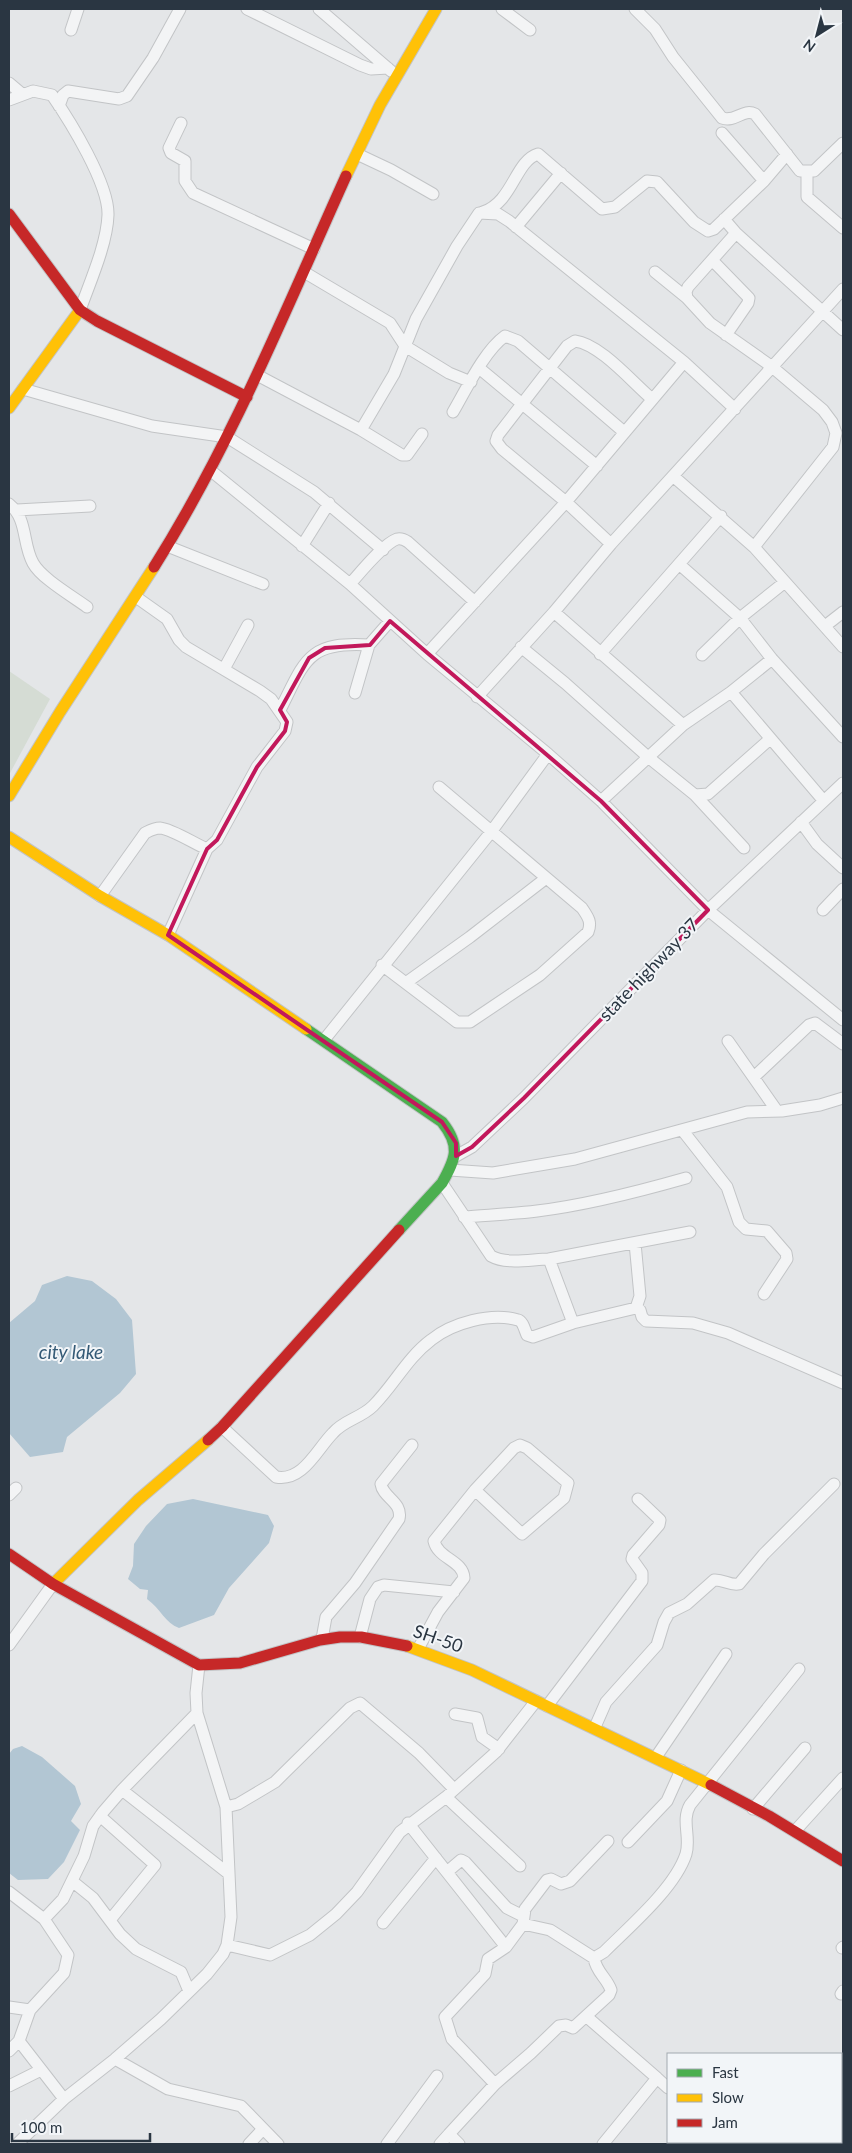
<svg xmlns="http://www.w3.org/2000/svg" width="852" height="2153" viewBox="0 0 852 2153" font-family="Lato,sans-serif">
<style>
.green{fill:#d5dcd4}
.water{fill:#b2c6d3}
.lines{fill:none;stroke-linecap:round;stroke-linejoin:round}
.street-casing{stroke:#c2c4c6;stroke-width:13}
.fast-casing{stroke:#c2c4c6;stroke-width:13}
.slow-casing{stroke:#c2c4c6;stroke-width:13}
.jam-casing{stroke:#c2c4c6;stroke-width:13}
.street{stroke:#f3f4f5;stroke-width:11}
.fast{stroke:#4caf50;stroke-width:11}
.slow{stroke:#ffc107;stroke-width:11}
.jam{stroke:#c62828;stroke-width:11}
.marked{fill:none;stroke:#c2185b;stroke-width:4;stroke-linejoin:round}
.labels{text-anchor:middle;stroke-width:4;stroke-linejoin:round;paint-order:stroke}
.street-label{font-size:18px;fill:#2a3642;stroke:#f2f5f8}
.water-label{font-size:19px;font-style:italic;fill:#345a76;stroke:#f2f5f8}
</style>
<rect width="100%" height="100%" fill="#e4e6e8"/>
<path class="green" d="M9 671 50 699 9 775Z"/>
<path class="water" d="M67 1276 92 1281 116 1299 132 1320 136 1374 120 1393 67 1437 63 1452 30 1457 9 1433V1323L35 1301 42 1285Z
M193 1499 268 1515 274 1526 269 1543 229 1588 214 1615 179 1628C165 1623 161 1609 147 1599L148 1590 140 1589 128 1579 133 1566 134 1544 146 1526 167 1504Z
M22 1746 42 1757 75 1786 81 1804 71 1821 80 1830 64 1862 48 1879 18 1880 9 1873V1754L13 1749Z"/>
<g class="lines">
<g class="street-casing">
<path id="street" d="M247 9 360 65 371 69 388 68
M319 9 391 71
M502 9 530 30
M635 9 655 29 673 57 722 118C735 123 743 108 755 114L800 171H814L843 143
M71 30 78 9
M9 83 22 94
M9 100 33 91 52 95C70 121 109 184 108 215 107 244 90 282 80 310
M59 106 63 95 68 91 119 99 127 96 153 58 180 9
M181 123 169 148 171 153 185 161V181L193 193 314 249
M722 133 764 181
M357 154 391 170 433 194
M807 173V197L843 228
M483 212C513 202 515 161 538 154L602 209 615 207 647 181 657 182 694 222 708 231 714 229 764 181 787 154
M724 219 736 233 843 330
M516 227 561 173
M736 233 688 287 686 292 687 298 710 323 771 366 823 410 832 422 836 433 833 447 754 547
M712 260 749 298 748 303 726 335
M304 272 390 323 405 346 449 373 471 382
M655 272 687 298
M479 368 597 466
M257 375 361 430 402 455H407L422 434
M23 389 152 426 227 437 314 492 383 550
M453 412C466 390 484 351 505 336L518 341 624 432
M361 430 394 374 416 319 457 246 479 213 498 214 509 221 684 362 735 409
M210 470 350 584 427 654 548 754 601 801 708 910 843 1020
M673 476 754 547 843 647
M9 504C28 519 22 543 33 563 41 578 72 596 87 607
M17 510 90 506
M611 544 566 502 502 449 496 441 498 435 567 346 575 341C600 344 632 382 652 399
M167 546 263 584
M302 546 329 503
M679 564 740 618 772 659 843 737
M350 584C360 573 383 544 397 539 401 538 405 540 408 542L475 602
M136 597 167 619 179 640 186 647 260 691 271 699 287 722 285 731 257 767 217 840 207 849 168 935
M554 612 683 725
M825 626 843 612
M521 647 565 683 648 757 695 795 744 848
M427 654 566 502 684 362
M600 654 721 516
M702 655 740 618 785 582
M224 669 248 625
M731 692 823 800
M355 693 369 645
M477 697 554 612 611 544 843 289
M280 710C305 661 307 641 369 645L390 621
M695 795 708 794 770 739
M601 801 683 725 731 692 772 659
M801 822 817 844 843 868
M100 896 145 833C149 831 154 828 160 828 172 829 195 844 207 849
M823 910 843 889
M382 965 457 1022H470L540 975 588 932C592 922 588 917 582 908L439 787
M407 982 470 937 545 879
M324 1040 491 832 548 754
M728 1041 777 1111
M754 1077 809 1025 815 1023 843 1044
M683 1131 727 1187 739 1222 746 1229 767 1231 786 1253 787 1259 764 1294
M456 1156 472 1147 524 1098 708 910 843 783
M450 1170 493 1173 575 1159 747 1112 782 1111 820 1105 843 1098
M442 1183 491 1256C507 1265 532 1259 549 1259L573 1323
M464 1217C488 1215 513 1214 537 1211 587 1205 637 1192 686 1178
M635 1243 640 1296 636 1308
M549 1259 690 1232
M222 1427 276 1477C303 1482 317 1449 333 1433 344 1420 361 1418 373 1406 394 1385 407 1358 431 1340 452 1323 491 1312 518 1320 523 1321 525 1331 527 1335L533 1337 573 1323 636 1308 640 1310 642 1317 646 1321 693 1323 728 1333 843 1383
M9 1495 16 1488
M360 1637 370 1599 378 1587 384 1585 454 1592
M322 1639 326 1617 355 1583 399 1519C403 1502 383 1498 381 1484L412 1445
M9 1645 53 1584
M418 1649 438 1612 464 1578C463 1560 438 1559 434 1541L475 1490 522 1534 564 1498 568 1483 527 1448 520 1445 514 1448 475 1490
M547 1706 642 1581V1573L632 1559 633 1555 659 1525 660 1520 638 1499
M455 1714 477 1718 482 1737 499 1749
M595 1727 606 1702 657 1645 664 1622 669 1613 687 1604 714 1580C723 1579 730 1586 739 1584L764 1554 834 1484
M656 1757 726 1654
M122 1790 229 1874
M446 1797 520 1866
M226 1807 238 1804 275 1782 350 1708 360 1703 419 1753 454 1789
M753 1809 805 1748
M100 1816 155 1865 110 1920
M408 1823 506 1947
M795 1831 843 1778
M628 1842 667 1801 681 1770
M447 1872 461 1860 465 1862 507 1908 523 1916
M72 1881 93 1898 120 1934 136 1949 181 1972 189 1991
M9 1892 44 1919 68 1955 64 1973 30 2010 19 2041 64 2099
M44 1919 63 1899 84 1856 93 1826 103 1812 122 1790 197 1713
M383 1923 436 1858
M523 1924 525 1909 547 1880 551 1879 561 1884 570 1881 608 1841
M227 1945 270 1955 310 1935 336 1914 357 1892 400 1832 446 1797 496 1752 536 1701
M842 1948 843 1947
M841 1994 843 1991
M9 2007 30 2010
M587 2017 657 2078 603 2144
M9 2051 19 2041
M115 2059 168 2089 241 2106 278 2144
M657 2078 668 2088
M841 2083 843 2081
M495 2084 452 2039 445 2017 485 1974 488 1959 506 1947 523 1924 550 1930 594 1958
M9 2086 41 2070
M726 2142 730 2144
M17 2144 64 2099 115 2059 161 2019 207 1974 223 1954 227 1945 231 1917 226 1807 197 1713 196 1693 199 1665
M249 2144 263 2129
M387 2144 437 2076
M440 2144 449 2134
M459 2144 449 2134 495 2084 531 2053 559 2026 566 2025 573 2028 609 1995 611 1990C607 1978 596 1972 594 1958L604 1952C629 1927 675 1888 686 1854 691 1837 681 1821 690 1805L799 1669"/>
</g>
<g class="fast-casing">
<path id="fast" d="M306 1029 442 1122C461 1146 456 1158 442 1183L399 1230"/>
</g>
<g class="slow-casing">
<path id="slow" d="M346 176 380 105 436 9
M9 408 80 310
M9 796 60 712 154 567
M9 837 100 896 168 935 306 1029
M53 1584 138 1500 208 1440
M407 1646 472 1670 711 1785"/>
</g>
<g class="jam-casing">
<path id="jam" d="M9 214 80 310 97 321 247 397
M154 567C232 443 286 309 346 176
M208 1440 222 1427 399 1230
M9 1554 53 1584 199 1665 240 1663 320 1640 340 1637H361L407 1646
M711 1785 769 1816 843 1861"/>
</g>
<use href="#street" class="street"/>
<use href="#fast" class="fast"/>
<use href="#slow" class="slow"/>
<use href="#jam" class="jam"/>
</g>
<path class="marked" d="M390 621 601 801 708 910 524 1098 472 1147 456 1156V1143L442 1122 168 935 207 849 217 840 257 767 285 731 287 722 280 710 309 658 325 648 370 645Z"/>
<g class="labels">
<g class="street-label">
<text transform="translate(649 970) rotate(-46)" y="6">state highway 37</text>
<text transform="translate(438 1639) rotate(19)" y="6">SH-50</text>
</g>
<g class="water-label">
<text x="71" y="1359">city lake</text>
</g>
</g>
<rect width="852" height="2153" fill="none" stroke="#2a3642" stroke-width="20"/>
<rect x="667" y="2053" width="175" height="90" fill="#f2f5f8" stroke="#a2a9af"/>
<rect x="677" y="2069" width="25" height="8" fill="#4caf50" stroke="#a2a9af"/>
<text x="712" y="2078" font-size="15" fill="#2a3642">Fast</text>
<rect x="677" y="2094" width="25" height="8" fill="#ffc107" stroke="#a2a9af"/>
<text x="712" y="2103" font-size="15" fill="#2a3642">Slow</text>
<rect x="677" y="2119" width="25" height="8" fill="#c62828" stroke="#a2a9af"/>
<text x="712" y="2128" font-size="15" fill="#2a3642">Jam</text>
<g transform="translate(817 35) rotate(216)" stroke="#f2f5f8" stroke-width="4" paint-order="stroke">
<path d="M0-4L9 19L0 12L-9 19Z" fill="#2a3642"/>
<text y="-8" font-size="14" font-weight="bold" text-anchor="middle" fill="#2a3642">N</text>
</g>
<path d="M12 2133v8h138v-8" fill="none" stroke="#2a3642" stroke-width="2.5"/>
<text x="20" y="2133" font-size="15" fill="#2a3642" stroke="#f2f5f8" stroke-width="4" paint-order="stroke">100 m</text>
</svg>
